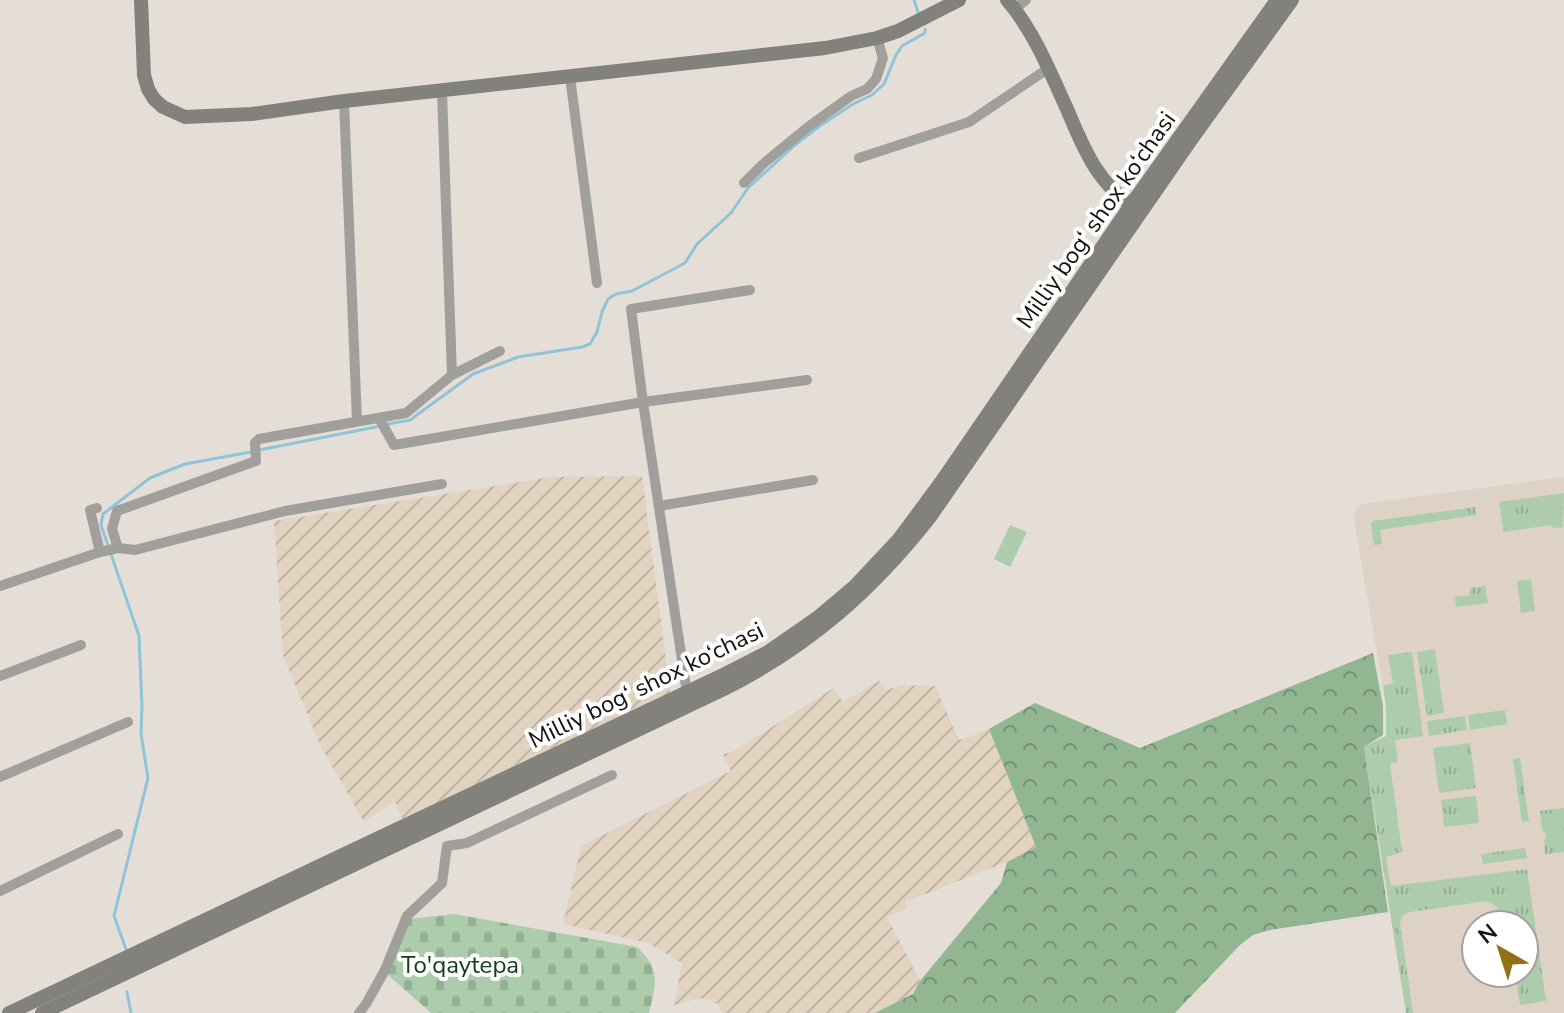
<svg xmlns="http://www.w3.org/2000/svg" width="1564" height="1013" viewBox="0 0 1564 1013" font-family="'Nunito Sans',sans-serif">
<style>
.built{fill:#ddd2c5;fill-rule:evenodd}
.industrial{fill:url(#industrial-furrows)}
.grass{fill:url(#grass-tufts)}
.forest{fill:url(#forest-crowns)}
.cemetery{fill:url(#cemetery-stones)}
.pitch{fill:#adccac}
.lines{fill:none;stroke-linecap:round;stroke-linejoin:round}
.stream{stroke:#8fc4d8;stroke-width:3}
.minor{stroke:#a19f9c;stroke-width:10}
.secondary{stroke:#83817c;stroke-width:14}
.labels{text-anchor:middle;stroke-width:8;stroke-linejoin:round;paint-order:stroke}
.street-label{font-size:24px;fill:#141210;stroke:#fff}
.park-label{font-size:24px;fill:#0d4112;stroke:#fff}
</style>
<defs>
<pattern id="industrial-furrows" width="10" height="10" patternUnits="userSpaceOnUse" patternTransform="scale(2)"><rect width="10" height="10" fill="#e1d3c0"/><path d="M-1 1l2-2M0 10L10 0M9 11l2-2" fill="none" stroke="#c0b4a4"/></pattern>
<pattern id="grass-tufts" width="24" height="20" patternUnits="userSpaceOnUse" patternTransform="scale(2)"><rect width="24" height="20" fill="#adccac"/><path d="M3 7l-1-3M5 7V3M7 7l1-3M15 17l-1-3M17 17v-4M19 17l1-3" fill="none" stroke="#94ae93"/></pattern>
<pattern id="forest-crowns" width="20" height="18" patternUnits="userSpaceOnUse" patternTransform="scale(2)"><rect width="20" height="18" fill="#92b592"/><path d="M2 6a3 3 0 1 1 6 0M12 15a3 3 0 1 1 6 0" fill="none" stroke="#769276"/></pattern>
<pattern id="cemetery-stones" width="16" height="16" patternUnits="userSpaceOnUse" patternTransform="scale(2)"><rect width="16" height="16" fill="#adccac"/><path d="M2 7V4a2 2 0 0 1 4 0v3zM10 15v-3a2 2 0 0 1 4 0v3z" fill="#94ae93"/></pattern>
</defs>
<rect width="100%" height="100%" fill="#e4ded7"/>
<path class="built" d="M1564 477V1013H1406L1364 747 1386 736V706L1354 518 1356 509 1362 504ZM1476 925H1524V973H1476Z"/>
<path class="industrial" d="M642 476 670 692 402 819 395 801 364 822 321 747 283 656 274 521 551 477Z
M879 681 886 690 903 685 935 686 959 740 989 729 1036 847 1007 862 905 902 907 909 887 917 920 981 913 994 875 1013H722L718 1004 703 998 674 1005 682 963 648 943 563 924 581 846 731 771 723 754 732 752 834 688 843 702Z"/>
<path class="grass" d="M1564 493 1563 527 1553 528 1552 525 1504 532 1499 502Z
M1475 507 1476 515 1380 530 1382 544 1374 545 1371 524 1373 521Z
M1485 586 1488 603 1456 607 1455 597 1470 595V588Z
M1435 649 1444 713 1427 716 1417 652Z
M1412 652 1423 736 1395 740 1398 762 1390 764 1402 852 1386 857 1391 886 1527 869 1546 1001 1520 1005 1515 973H1524V925H1501L1497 907 1487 901 1410 912 1402 916 1400 922 1413 1013H1406L1364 747 1386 736V706L1383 686 1393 683 1388 655Z
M1505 710 1507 724 1470 730 1468 715Z
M1465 716 1467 730 1429 736 1427 721Z
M1470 743 1476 788 1439 793 1433 748Z
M1520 758 1529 821 1522 822 1513 759Z
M1476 796 1479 823 1444 827 1441 800Z
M1564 808V852L1545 854 1544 839H1546L1545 831H1542L1540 811Z
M1525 848 1527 858 1483 864 1481 854Z"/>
<path class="forest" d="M1373 653 1383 706V735L1364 747 1388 912 1270 930 1253 935 1240 945 1175 1013H875L913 994 920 981 1001 883 1007 862 1036 847 989 729 1035 703 1140 748Z"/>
<path class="cemetery" d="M454 914 637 947C661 969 656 984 649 1013H431L388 975 409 919Z"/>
<path class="pitch" d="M1010 525 1027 532 1010 567 994 559Z
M1531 579 1535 611 1521 613 1517 581Z"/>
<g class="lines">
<path class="stream" d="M914 0 918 12
M388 424 410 420 473 374 518 357 582 347 590 344 597 332 602 312 608 299 616 294 632 291 685 263 697 244 731 213 748 188 795 145 821 125 853 104 872 95 884 84 896 55 902 46 925 33V29
M259 450 381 426
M126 949 114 916 148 778 141 734 142 706 139 636 101 525 103 514 150 478 185 464 251 452
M127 992 131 1013"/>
<path class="minor" d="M1015 9 1026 0
M570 77 597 283
M442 92 452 375
M344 101 357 421
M859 158 969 122 1049 68
M744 183 763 164 808 127 851 96 867 89 876 79 883 58 877 38
M379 418 394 445 643 402 807 380
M659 506 813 480
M118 548 112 529 117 511 256 461 255 443 259 439 406 413 452 375 500 351
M100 552 118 548 135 550 285 511 442 484
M0 586 100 552 90 510 97 508
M0 676 81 645
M687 693 643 402 631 309 750 290
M0 777 128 722
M0 891 118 834
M359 1013 366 1004 385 970 407 916 442 883 447 846 467 843 612 775"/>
<path class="secondary" d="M141 0 144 75 148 89 154 99 163 107 185 117 252 114 344 101 825 48 877 38 898 31 959 0
M1007 0C1034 31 1050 72 1067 109 1084 149 1098 186 1138 209
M9 1013 725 674 768 652 817 618 855 586 899 539 942 481 1131 205 1277 0
M42 1013 724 689C808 647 872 591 930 517L1193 137 1292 0"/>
</g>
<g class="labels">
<g class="street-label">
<text transform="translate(1096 220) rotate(-55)" y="8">Milliy bog‘ shox ko‘chasi</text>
<text transform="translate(646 685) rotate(-26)" y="8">Milliy bog‘ shox ko‘chasi</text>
</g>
<g class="park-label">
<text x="460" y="973">To'qaytepa</text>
</g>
</g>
<g transform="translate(1500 949) rotate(321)"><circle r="38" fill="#ffffff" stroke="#a1a09f" stroke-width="2"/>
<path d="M0-6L14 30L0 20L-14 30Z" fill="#917016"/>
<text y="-12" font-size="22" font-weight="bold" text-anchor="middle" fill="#141210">N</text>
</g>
</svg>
